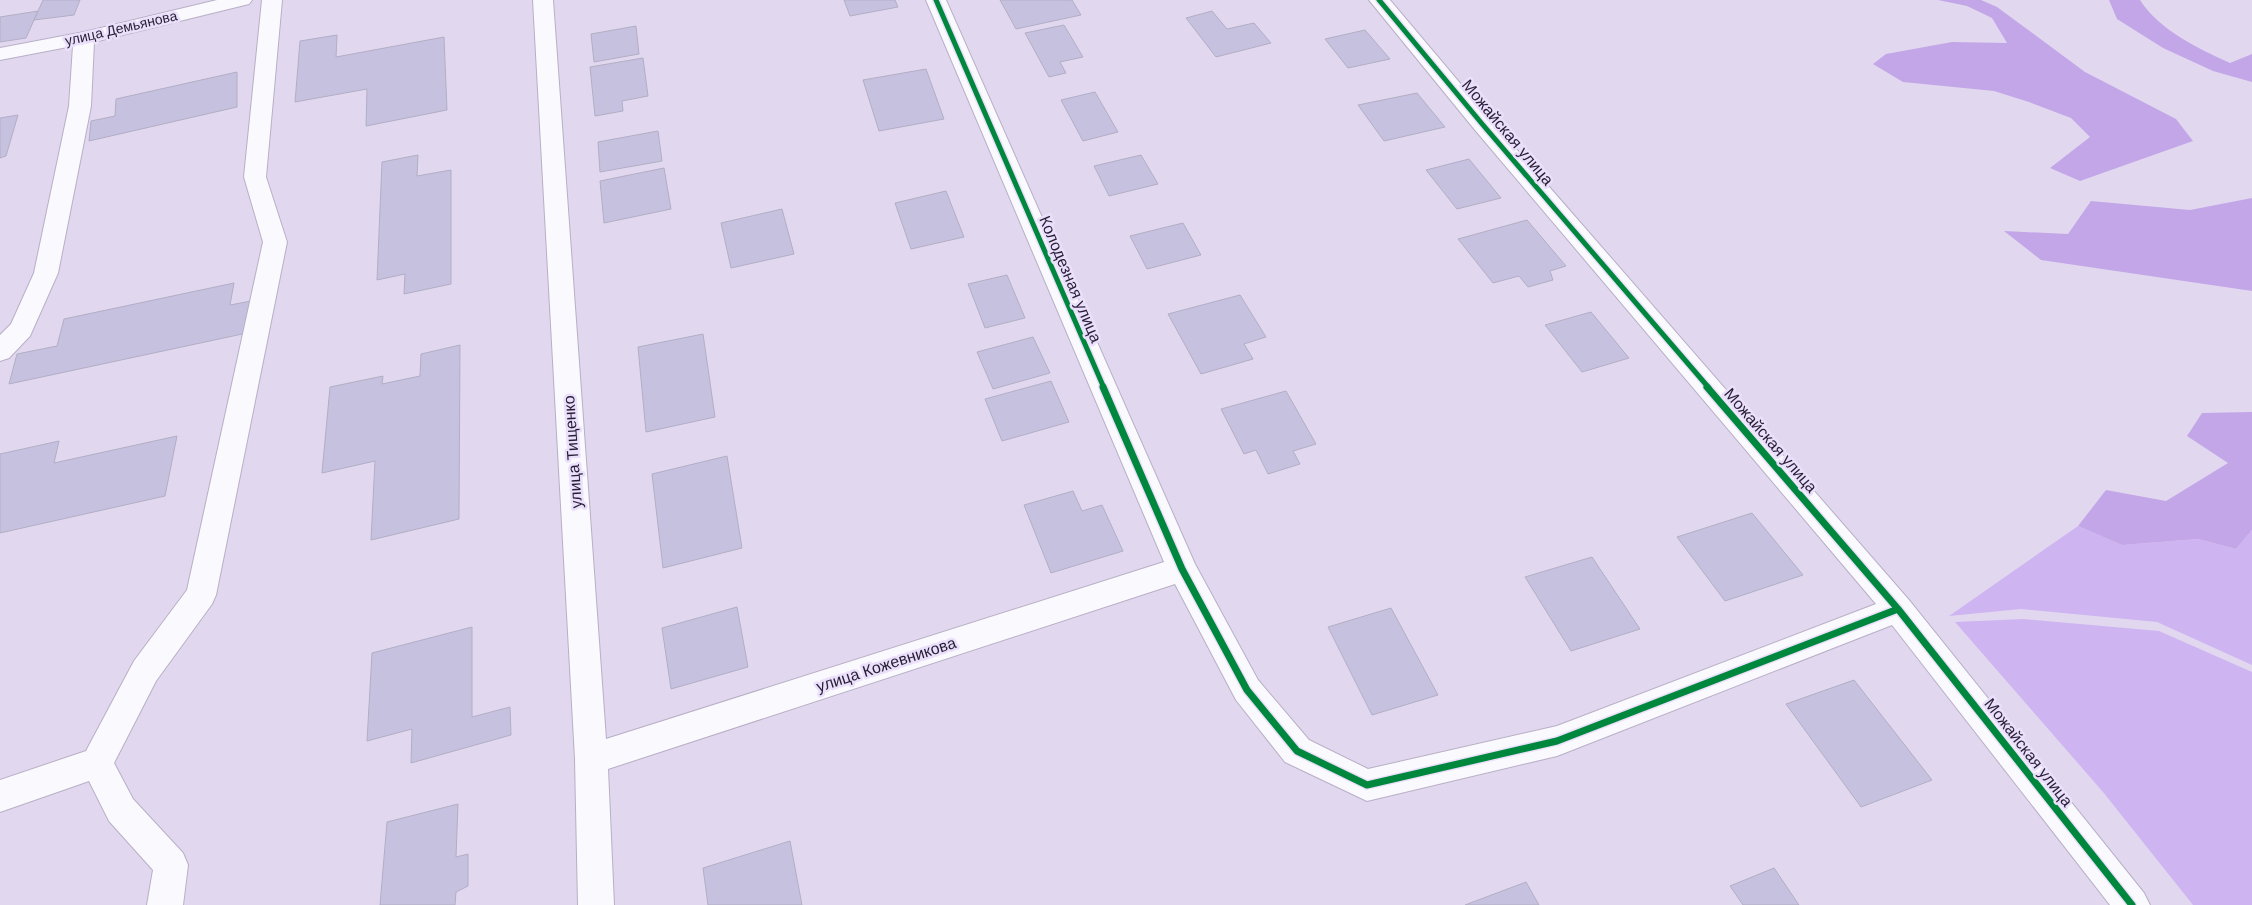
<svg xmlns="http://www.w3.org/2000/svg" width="2252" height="905" viewBox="0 0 2252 905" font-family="Helvetica,sans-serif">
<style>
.green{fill:#cfb4f2}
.forest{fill:#c3a6e7}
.building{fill:#c7c1e0;stroke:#b2aec5}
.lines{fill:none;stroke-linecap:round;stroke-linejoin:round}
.minor-casing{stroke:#b8afc6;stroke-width:2}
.minor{fill:#faf9fd;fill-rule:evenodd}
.cycleway-far1-casing{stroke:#ebe0fb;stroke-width:8}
.cycleway-casing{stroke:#ebe0fb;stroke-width:10}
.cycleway-far1{stroke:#00873e;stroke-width:5}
.cycleway{stroke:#00873e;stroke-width:7}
.labels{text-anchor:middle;stroke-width:5;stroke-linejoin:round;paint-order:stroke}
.far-street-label{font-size:14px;fill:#281d36;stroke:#ebe0fb}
.street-label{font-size:16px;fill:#281d36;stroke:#ebe0fb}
</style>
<rect width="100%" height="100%" fill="#e1d8ef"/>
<path class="green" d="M2078 526 2122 545 2198 539 2236 549 2252 530V665L2157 622 2021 609 1949 616Z
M2023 619 2159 631 2252 672V905H2193L2103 792 1955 622Z"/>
<path class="forest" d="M1938 0H1981L1997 7 2085 72 2176 119 2193 141 2080 181 2050 168 2090 137 2071 118 2029 102 1994 91 1903 82 1873 64 1886 54 1952 42 2007 43 1992 18 1967 6Z
M2109 0H2140C2159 30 2199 49 2230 63L2252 54V82L2213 71 2163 48 2117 19Z
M2252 198V291L2041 260 2004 231 2068 234 2091 201 2190 210Z
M2252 412V530L2236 549 2198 539 2122 545 2078 526 2106 490 2166 501 2228 463 2187 436 2202 413Z"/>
<path class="building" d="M43 0H80L74 15 34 20Z
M844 0H895L898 7 850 16Z
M1000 0H1072L1081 15 1016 29Z
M38 11 26 38 0 42V17Z
M1212 11 1227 29 1254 23 1271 43 1216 57 1186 18Z
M1064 25 1083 57 1060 62 1066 73 1049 77 1025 33Z
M636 26 639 54 594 62 591 34Z
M1365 30 1390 59 1348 68 1325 39Z
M337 35 336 57 444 37 447 110 366 126 367 89 295 102 300 41Z
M643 58 648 96 622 101 623 111 595 116 590 67Z
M926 69 944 119 879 131 863 80Z
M237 72V107L89 141 91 121 115 116 116 99Z
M1095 92 1118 132 1083 141 1061 100Z
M1417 93 1445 127 1384 141 1358 105Z
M18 115 6 156 0 158V118Z
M658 131 662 161 600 172 598 142Z
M418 155 417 176 451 170V284L404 294 405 274 377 280 382 162Z
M1141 155 1158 184 1109 196 1094 166Z
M1469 159 1501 198 1457 209 1426 170Z
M664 168 671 209 604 223 600 181Z
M946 191 964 237 911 249 895 203Z
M782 209 794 254 731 268 721 223Z
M1527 220 1566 266 1550 271 1553 280 1528 287 1519 276 1493 283 1458 239Z
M1183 223 1201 255 1147 269 1130 236Z
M1007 275 1025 318 985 328 968 284Z
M234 283 230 305 251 301 247 333 9 384 17 354 57 346 64 319Z
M1240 295 1266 337 1244 344 1253 359 1201 374 1168 314Z
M1591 312 1629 358 1582 372 1545 325Z
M703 334 715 417 646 432 638 347Z
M1033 337 1050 373 993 389 977 352Z
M460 345 459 519 371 540 375 461 322 473 330 387 383 376 382 384 420 376 421 354Z
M1051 381 1069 422 1002 441 985 399Z
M1286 391 1316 444 1293 451 1300 464 1268 474 1256 450 1244 454 1221 409Z
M177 436 165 496 0 533V454L59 441 54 463Z
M727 456 742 548 663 568 652 474Z
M1073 491 1082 511 1102 505 1123 551 1051 573 1024 505Z
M1752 513 1803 575 1725 601 1677 537Z
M1592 557 1640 629 1571 651 1525 577Z
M737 607 748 667 671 689 662 628Z
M1391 608 1438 695 1372 715 1328 627Z
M472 627V717L510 707 511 735 411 763 412 729 367 741 372 653Z
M1854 680 1932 780 1861 807 1786 704Z
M458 804 456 857 468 854V886L456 892 455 905H380L387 822Z
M790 841 802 905H708L703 868Z
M1774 868 1799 905H1743L1730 886Z
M1526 882 1539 905H1465Z"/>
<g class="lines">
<g class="minor-casing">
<path id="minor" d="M217 0H252L249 4 94 42 91 106 58 273 30 336 9 358 0 361V335L11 324 34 273 69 106 73 46 0 60V48L84 32Z
M262 0H282L266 177 287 242 216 595 212 604 156 681 114 763 133 799 183 853 188 865 183 905H147L153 870 109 821 89 781 0 812V780L86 751 134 661 187 590 263 242 244 177Z
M533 0H553L606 739 1164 562 926 0H946L1195 564 1258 680 1309 740 1368 769 1557 726 1876 604 1475 130 1369 0H1390L1491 120 1909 600 2144 893 2150 905H2110L1892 625 1557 756 1367 801 1285 762 1236 700 1175 584 608 769 614 905H578L575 759Z"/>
</g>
<use href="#minor" class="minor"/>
<g class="cycleway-far1-casing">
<path id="cycleway-far1" d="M936 0 1104 388
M1379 0 1483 125 1709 388"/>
</g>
<g class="cycleway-casing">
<path id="cycleway" d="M1103 387 1182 569 1247 690 1297 751 1367 785 1557 741 1898 609
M1707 387 1898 609 2132 905"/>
</g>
<use href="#cycleway-far1" class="cycleway-far1"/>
<use href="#cycleway" class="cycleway"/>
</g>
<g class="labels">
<g class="far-street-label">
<text transform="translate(121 28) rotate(-13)" y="5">улица Демьянова</text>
</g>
<g class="street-label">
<text transform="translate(1508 132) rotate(50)" y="6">Можайская улица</text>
<text transform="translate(1071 279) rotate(67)" y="6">Колодезная улица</text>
<text transform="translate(1771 440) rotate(49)" y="6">Можайская улица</text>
<text transform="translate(572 452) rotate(-94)" y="6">улица Тищенко</text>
<text transform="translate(886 664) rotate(-18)" y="6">улица Кожевникова</text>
<text transform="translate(2029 752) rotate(52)" y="6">Можайская улица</text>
</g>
</g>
</svg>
